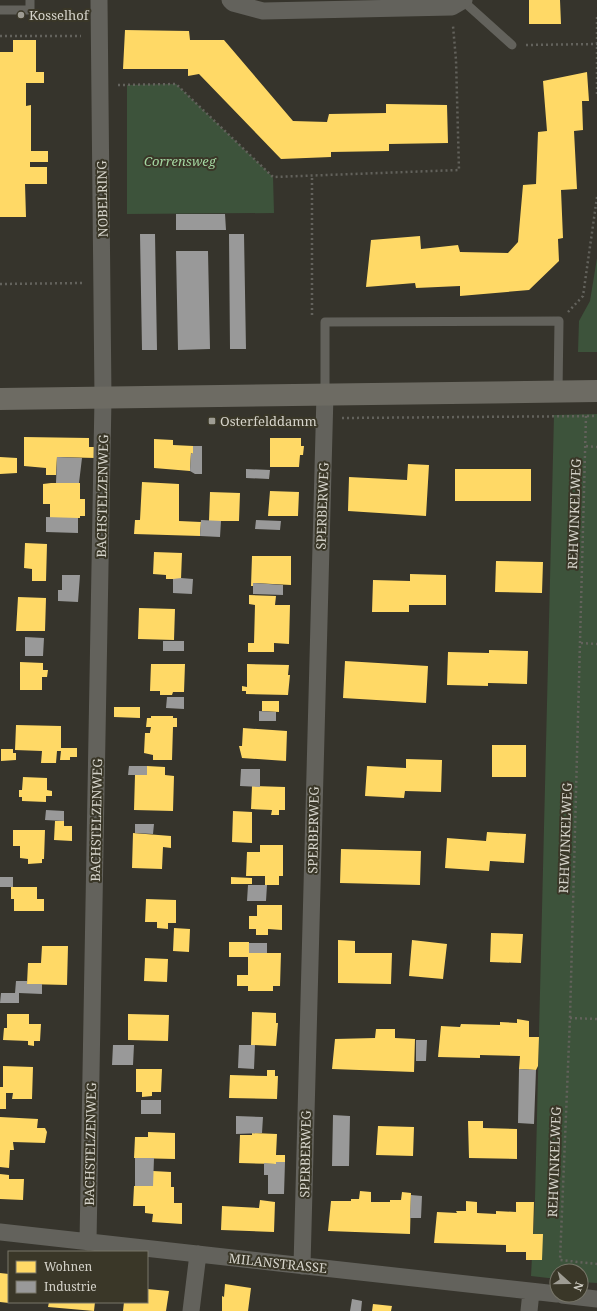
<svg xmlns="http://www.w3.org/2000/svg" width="597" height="1311" viewBox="0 0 597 1311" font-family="'Noto Serif',serif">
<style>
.green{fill:#3d533b}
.homes{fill:#ffd966}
.industry{fill:#999}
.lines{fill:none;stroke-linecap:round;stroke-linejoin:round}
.path{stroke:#63625c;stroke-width:2.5;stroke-dasharray:2 3;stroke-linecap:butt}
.lane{stroke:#63625c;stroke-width:9}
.street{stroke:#63625c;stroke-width:17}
.secondary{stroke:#6d6b63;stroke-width:22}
.poi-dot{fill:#9e9c93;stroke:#3a3728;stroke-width:1.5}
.labels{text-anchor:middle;stroke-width:4;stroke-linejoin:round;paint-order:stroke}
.poi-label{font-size:13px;fill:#d6d4cb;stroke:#3a3728;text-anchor:start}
.park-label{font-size:13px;font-style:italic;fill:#a4d8a2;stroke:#3a3728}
.street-label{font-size:13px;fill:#d6d4cb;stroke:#3a3728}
</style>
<rect width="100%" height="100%" fill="#36342c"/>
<path class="green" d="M176 84 273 177 274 213 127 214V85Z
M597 258V352H578L579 321 590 301Z
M597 414V1283L581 1282V1271H557V1279L531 1276 535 1199 554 415Z"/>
<path class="homes" d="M529 0H560L561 24H529Z
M125 30 189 31 190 40H224L293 121 327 122 329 114 386 113V104L447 105 448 143 389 144V151L331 152V157L281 159 199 74 188 76V69H123Z
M13 40H36V72H44V83H26V106L31 105V151H48V162H30V167H47V184H25L26 217H0V52H13Z
M587 72 589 101H582L583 130 574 131 577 189 561 190 563 238 558 239 559 261 529 290 460 296V286L416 288 415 283 366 287 371 240 420 236 421 249 458 245 460 252 508 253 518 242 523 185 536 184 538 132 547 131 543 81Z
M24 437 89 438V447H96L95 458 57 457 56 475H46V468L24 466Z
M270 438H301V446H304L303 455H300L299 467H270Z
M154 439 173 440V445L193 446V454L191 453 190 471 154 468Z
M0 457 17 458V473L0 474Z
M408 464 429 465 426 516 348 511 349 477 407 480Z
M455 469H531V501H455Z
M142 482 179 484V521L201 522 200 536 134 534 135 520H140Z
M51 483H80V499H85V516H80V518H50V504H43V484Z
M270 491 299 492 298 516H268Z
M210 492 240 493 239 521H209Z
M25 543 47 544 46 581H32V569L24 568Z
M154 552 182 553 181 579H166V575L153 574Z
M252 556H291V585L253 583V586H251Z
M496 561 543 562 542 593 495 592Z
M410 574 446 575V605H409V612H372L373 580 410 581Z
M249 595 276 596 275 605H290L289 644 274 643V652H248V643H254L255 605 249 604Z
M18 597 46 598 45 631H16Z
M139 608 175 609 174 640 138 639Z
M489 650 528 651 527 684 488 683V686L447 685 448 652 489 653Z
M345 661 428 666 426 703 343 698Z
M20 662 43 663V670H48L47 677H42V690H20Z
M151 664H185L184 692H173L172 695H160V691H150Z
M247 664 289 665 288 675H290L288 695 246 694V691H242V686L247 687Z
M262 701H279V712L262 711Z
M114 707H140V718L114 717Z
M151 716H173V718H177V727H173L172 760H153V755L144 753 145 733H150V732L151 727H146L147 718H151Z
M16 725 61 726V748H77V757H70V760H60L61 751H57L56 763H41L42 751 15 750Z
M243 728 287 731 286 761 242 758 239 746H242Z
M492 745H526V777H492Z
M1 749H13V753H16V760L1 761Z
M406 759 442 760 441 792 405 791 404 798 365 796 367 766 406 768Z
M147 766 165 767V775L174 776 173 811 134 810 135 775H147Z
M23 777 47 778V790L52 791V796H46V802L22 801V797H19V790H22Z
M252 786 285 787V810H279V815H271L272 810 251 809Z
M233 811 252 812V843L232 842Z
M55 821H64V826H72V841L54 840Z
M13 830H45L44 859H42V863L28 864V859L20 858V846H13Z
M487 832 526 834 524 863 490 861 489 871 445 868 447 838 486 841Z
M133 833 171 836V848L163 847 162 869 132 868Z
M260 845H283V876H279V885H265V876H246L247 852H260Z
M341 849 421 851 420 885 340 883Z
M231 877 252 878V884H231Z
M11 887H37V899H44V911H14V899H11Z
M146 899 176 900V923H168V929L157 928V922H145Z
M257 905H282V930L268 929V935H256V929H249V916H257Z
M174 928 190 929 189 952 173 951Z
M491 933 523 934 521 963 490 962Z
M338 940 355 941V953H392L391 984 338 983Z
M412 940 447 944 443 979 409 976Z
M229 942H249V953H281L280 986H273V991H248V986H237V975H248V957H229Z
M42 946H68L67 985 27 984 28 963H41Z
M145 958 168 959 167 982 144 981Z
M252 1012 276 1013V1023H278L276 1046 251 1045Z
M7 1014H29V1024H41L40 1041H34V1046L28 1045V1041L3 1040 4 1028H7Z
M128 1014 169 1015 168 1041 128 1040Z
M517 1019 529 1021V1037H539L538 1066 536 1070 519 1069 520 1056 480 1055V1058L438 1057 441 1026 460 1027 461 1024 500 1025V1022L517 1023Z
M376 1029H395V1038L415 1039 414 1072 332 1069 335 1039 375 1038Z
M3 1066 33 1067 32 1099H12L13 1093H6V1109H0V1087H3Z
M136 1069H162L161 1092H152V1096L142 1097V1092H136Z
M267 1070H275V1076H278L277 1099 229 1098 230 1075 267 1076Z
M0 1117 38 1119 37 1128H45L47 1132 45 1143 13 1142 14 1150H10L9 1168 0 1167Z
M468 1121H483V1128L517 1129V1159L469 1158Z
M378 1126 414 1127 413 1156 376 1155Z
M148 1132 175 1133V1159L134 1158 135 1137H148Z
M252 1133 277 1134 276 1155H285V1162H276V1164L239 1163 240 1135H252Z
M153 1171 171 1172V1187H174V1203H182V1224L152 1222 153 1214 145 1213V1206H133L134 1186H153Z
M0 1174 9 1175V1179H24L23 1200 0 1199Z
M360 1191 371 1192V1202H390V1200H401L402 1192 411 1193 410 1234 328 1231 331 1201H351V1199H359Z
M260 1200 275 1202 274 1232 221 1230 222 1206 259 1208Z
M466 1201 477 1202V1213L496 1214V1211L516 1212V1202H534L533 1234H543L542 1260H526V1252H506V1245L434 1243 437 1212 457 1213 456 1211H466Z
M0 1273 9 1274V1303L0 1302Z
M225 1284 251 1288 248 1311H222V1296L224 1297Z
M147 1289 169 1291 166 1311H123L124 1302H147Z
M49 1302H95L94 1311 48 1307Z
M373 1304 392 1306 391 1311H372Z"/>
<path class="industry" d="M176 214H225L226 230H176Z
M140 234H155L157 350H142Z
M229 234H244L246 349H230Z
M176 251H208L210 349 178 350Z
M193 446H202V474H195L190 471 191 453 193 454Z
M57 457 82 458 79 483H56Z
M246 469 270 470 269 479 246 478Z
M46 517 78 518V533L46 532Z
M201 520 221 521 220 537 200 536Z
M256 520 281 521 280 530 255 529Z
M62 575H80L78 602 58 601V590H62Z
M181 578 193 579 192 594 173 593V579Z
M253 583 283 585V595L253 594Z
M25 637 44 638 43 656H25Z
M163 641H184V651H163Z
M167 697H184V709L166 708Z
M259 711 276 712V721H259Z
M129 766H147V775H128Z
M241 769H260V787L240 786Z
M46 810 64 811V821L45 820Z
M135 824H154L153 834 135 833Z
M0 877H13V887H0Z
M248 885H267L266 901H247Z
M249 943H267V953H249Z
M16 981H27V984H42V994L19 993V1003H0L1 993H15Z
M416 1040H427L426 1061H416Z
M113 1045H134L133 1065H112Z
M239 1045H255L254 1069 238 1068Z
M519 1069 536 1070 534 1124 518 1123Z
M141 1100H161V1114H141Z
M333 1115 350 1116 349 1166H332Z
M236 1116 263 1117 262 1133 236 1134Z
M135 1158H154L153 1186H135Z
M276 1162H285L284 1194H268V1175H264V1163L276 1164Z
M411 1195 422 1196 421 1218H410Z
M352 1299 362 1301 361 1311H350Z"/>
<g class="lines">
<path class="path" d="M597 17V94
M0 36H81
M526 45 597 44
M118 85 176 84 273 177 459 170 456 60 453 26
M0 284 84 283
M568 312 583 296 597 197
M312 315V176
M586 416 570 1018 560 1260 597 1264
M342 418 597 416
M586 446 597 447
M581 643 597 644
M570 1018 597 1019"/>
<path class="lane" d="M463 1 512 45
M0 10H30V0
M325 394V322L559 321 558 392"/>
<path class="street" d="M230 0 233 3 263 11 452 7 464 0
M0 1232 557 1294
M88 1242 103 398 99 0
M302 1266 325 394
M562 1295 597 1299
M191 1311 198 1254
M529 1311 531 1292"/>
<path class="secondary" d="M0 399 597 391"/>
</g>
<g class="poi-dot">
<circle cx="21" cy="15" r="4"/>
<rect x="208" y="417" width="8" height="8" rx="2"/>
</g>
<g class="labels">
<g class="poi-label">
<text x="29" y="20">Kosselhof</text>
<text x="220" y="426">Osterfelddamm</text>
</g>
<g class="park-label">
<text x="180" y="166">Corrensweg</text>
</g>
<g class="street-label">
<text transform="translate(102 199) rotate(-91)" y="5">NOBELRING</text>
<text transform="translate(102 496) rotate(-89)" y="5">BACHSTELZENWEG</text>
<text transform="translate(322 506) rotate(-88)" y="5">SPERBERWEG</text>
<text transform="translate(574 514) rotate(-88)" y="5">REHWINKELWEG</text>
<text transform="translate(96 820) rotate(-89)" y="5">BACHSTELZENWEG</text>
<text transform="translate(313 830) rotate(-89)" y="5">SPERBERWEG</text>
<text transform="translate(565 838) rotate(-88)" y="5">REHWINKELWEG</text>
<text transform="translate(90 1144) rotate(-89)" y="5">BACHSTELZENWEG</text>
<text transform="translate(305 1154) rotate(-89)" y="5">SPERBERWEG</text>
<text transform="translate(554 1162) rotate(-88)" y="5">REHWINKELWEG</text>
<text transform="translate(278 1263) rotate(6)" y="5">MILANSTRASSE</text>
</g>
</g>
<rect x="8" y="1251" width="140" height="52" fill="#3a3728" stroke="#787669"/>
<rect x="16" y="1261" width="20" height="12" fill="#ffd966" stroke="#787669"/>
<text x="44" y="1271" font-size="12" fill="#d6d4cb">Wohnen</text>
<rect x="16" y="1281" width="20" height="12" fill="#999999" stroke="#787669"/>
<text x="44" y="1291" font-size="12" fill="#d6d4cb">Industrie</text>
<g transform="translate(569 1283) rotate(111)"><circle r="19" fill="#3a3728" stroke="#787669"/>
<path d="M0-3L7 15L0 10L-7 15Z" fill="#9e9c93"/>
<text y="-6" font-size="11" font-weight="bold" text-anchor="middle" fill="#d6d4cb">N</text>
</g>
</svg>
